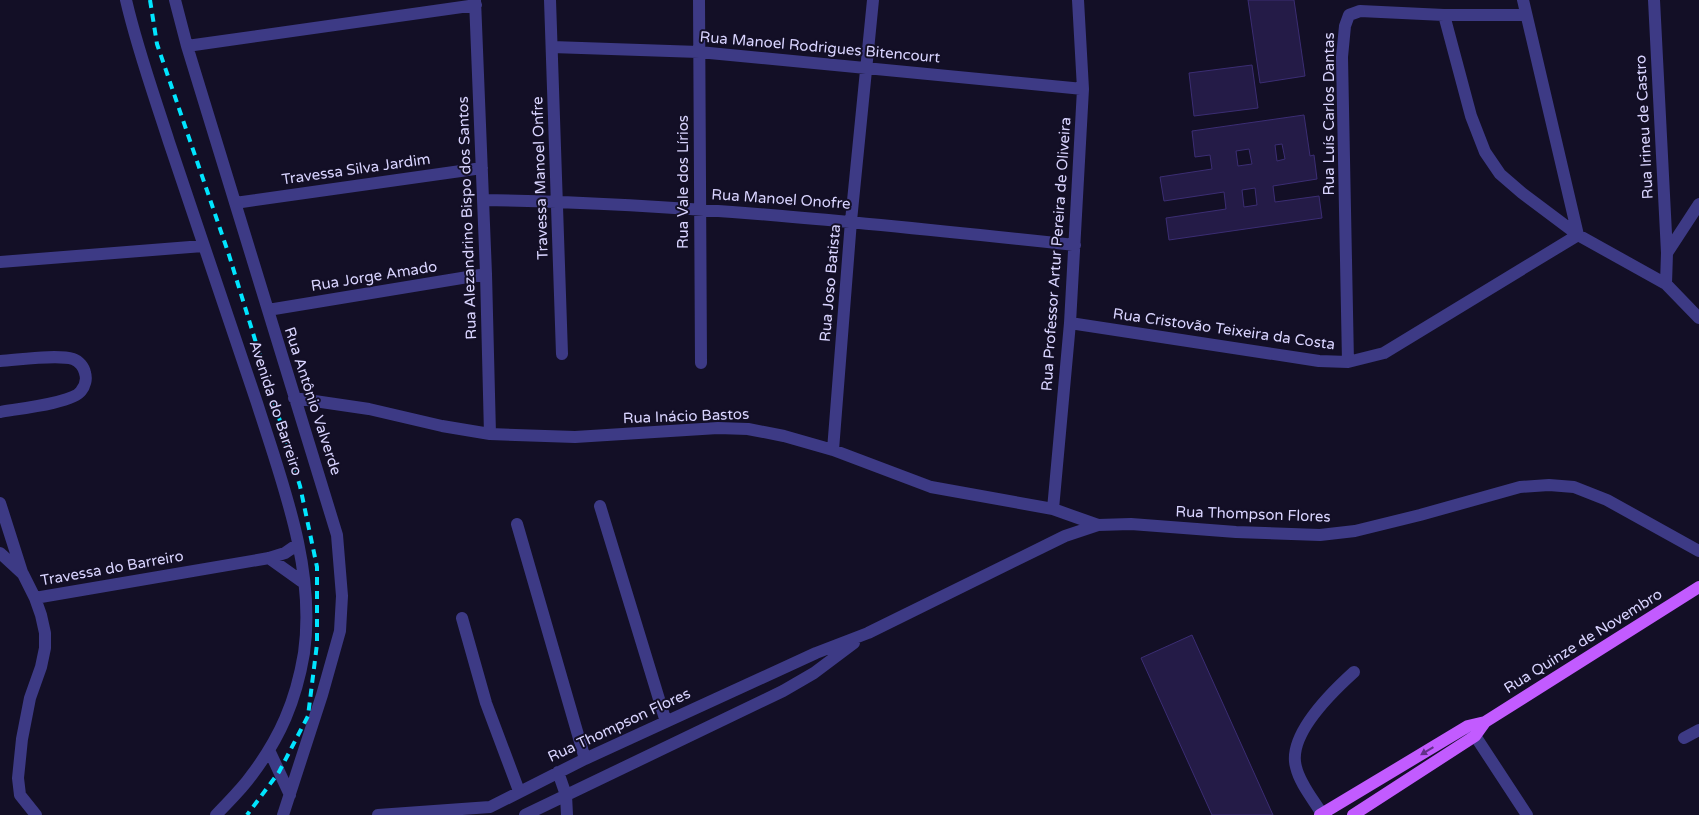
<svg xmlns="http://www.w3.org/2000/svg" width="1699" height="815" viewBox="0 0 1699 815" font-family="'Varela Round',sans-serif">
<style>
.building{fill:#241b47;stroke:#3b2d73;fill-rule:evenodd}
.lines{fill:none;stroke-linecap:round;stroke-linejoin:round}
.minor{stroke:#3d3a85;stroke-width:12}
.major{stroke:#c25bff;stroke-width:12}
.rail{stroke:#00e5ff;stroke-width:4;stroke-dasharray:8 6;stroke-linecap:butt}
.oneway{fill:#623188}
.labels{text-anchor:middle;stroke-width:4;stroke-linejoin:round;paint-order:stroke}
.street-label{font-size:15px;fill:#d9d4ff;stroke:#130f26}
</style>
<rect width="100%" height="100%" fill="#130f26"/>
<path class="building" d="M1248 0H1294L1305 76 1260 83Z
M1252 65 1258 108 1194 116 1189 73Z
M1304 115 1310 156 1314 155 1317 179 1273 186 1275 202 1319 196 1322 218 1169 240 1166 218 1226 209 1224 192 1164 201 1160 177 1212 169 1210 155 1195 157 1192 131ZM1282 144 1285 159 1277 161 1275 145ZM1249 149 1252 164 1238 166 1236 151ZM1255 188 1257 205 1244 207 1242 190Z
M1192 635 1273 815H1212L1141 658Z"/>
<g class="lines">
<path class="minor" d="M126 0C137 48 154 95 169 142 198 229 228 315 257 403 282 482 316 569 304 653 296 701 280 738 251 776 241 790 228 802 216 815
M175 0 187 46 337 535 342 596 340 631 322 695 283 815
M475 0 486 274 490 434
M550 0 562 354
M699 0 701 363
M1523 0 1578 235
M1654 0 1667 253
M1444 15 1471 116 1485 152 1500 174 1522 193 1578 235 1666 284 1699 318
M187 46 476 5
M552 47 699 52 1083 89
M483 200C681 203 878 224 1075 245
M235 203 482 168
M0 262 203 246
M1666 284 1667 253 1699 204
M268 310 486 274
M1070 323 1319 361 1348 362 1384 353 1578 235
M0 361C18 360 57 354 73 359 79 361 84 367 85 373 87 379 85 386 81 391 73 403 16 409 0 412
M1348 362 1342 57 1345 26 1349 15 1360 11 1444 15H1526
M294 398 369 409 442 426 490 434 575 437 718 428 748 429 784 436 833 450 931 487 1053 509 1098 525
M833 450 851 221 873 0
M0 503 22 572
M600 506 666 722
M1053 509 1070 323 1083 89 1078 0
M517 524 585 759
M0 553 23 574 35 598 41 615 45 633V648L41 667 30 698 22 739 18 778 20 795 36 815
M269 558 304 583
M35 598 269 558 285 553 298 544
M462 618 486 703 519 791
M1470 728 1527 815
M1684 738 1699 730
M269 750 290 795
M558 772 566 795 567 815
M1322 814C1313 799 1300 784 1296 767 1287 735 1333 691 1354 672
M378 815 490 807 585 759 816 653 868 633 1065 536 1098 525 1131 524 1236 532 1320 535 1355 531 1420 515 1520 487 1549 485 1574 487 1607 500 1699 551
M525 815 783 691 814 673 854 643"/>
<path class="major" d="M1320 815 1468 726 1485 722 1699 587
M1353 815 1475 736 1485 722"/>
<path class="rail" d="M150 0 157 44 229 255 300 486 317 567V644L308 716 279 772 247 815"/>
</g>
<defs><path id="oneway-solid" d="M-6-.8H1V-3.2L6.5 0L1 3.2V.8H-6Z" transform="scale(1.25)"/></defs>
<use class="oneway" href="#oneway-solid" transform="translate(1427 751) rotate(149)"/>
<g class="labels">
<g class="street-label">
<text transform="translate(820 47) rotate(5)" y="5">Rua Manoel Rodrigues Bitencourt</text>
<text transform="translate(1329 114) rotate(-90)" y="5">Rua Luís Carlos Dantas</text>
<text transform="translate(1644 127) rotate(-93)" y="5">Rua Irineu de Castro</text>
<text transform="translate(356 169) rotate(-8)" y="5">Travessa Silva Jardim</text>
<text transform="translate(540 178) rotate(-92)" y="5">Travessa Manoel Onfre</text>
<text transform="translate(683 182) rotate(-90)" y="5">Rua Vale dos Lírios</text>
<text transform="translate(781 199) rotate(4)" y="5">Rua Manoel Onofre</text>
<text transform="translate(467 218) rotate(-92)" y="5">Rua Alezandrino Bispo dos Santos</text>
<text transform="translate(1056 254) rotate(-86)" y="5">Rua Professor Artur Pereira de Oliveira</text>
<text transform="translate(374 276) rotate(-9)" y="5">Rua Jorge Amado</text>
<text transform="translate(830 283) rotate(-85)" y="5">Rua Joso Batista</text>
<text transform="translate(1224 329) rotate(8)" y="5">Rua Cristovão Teixeira da Costa</text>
<text transform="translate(313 401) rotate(72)" y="5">Rua Antônio Valverde</text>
<text transform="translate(276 408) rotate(72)" y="5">Avenida do Barreiro</text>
<text transform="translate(686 416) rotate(-2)" y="5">Rua Inácio Bastos</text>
<text transform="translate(1253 514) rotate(2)" y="5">Rua Thompson Flores</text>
<text transform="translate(112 568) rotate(-10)" y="5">Travessa do Barreiro</text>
<text transform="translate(1583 641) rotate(-32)" y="5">Rua Quinze de Novembro</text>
<text transform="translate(619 725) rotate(-25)" y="5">Rua Thompson Flores</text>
</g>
</g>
</svg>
